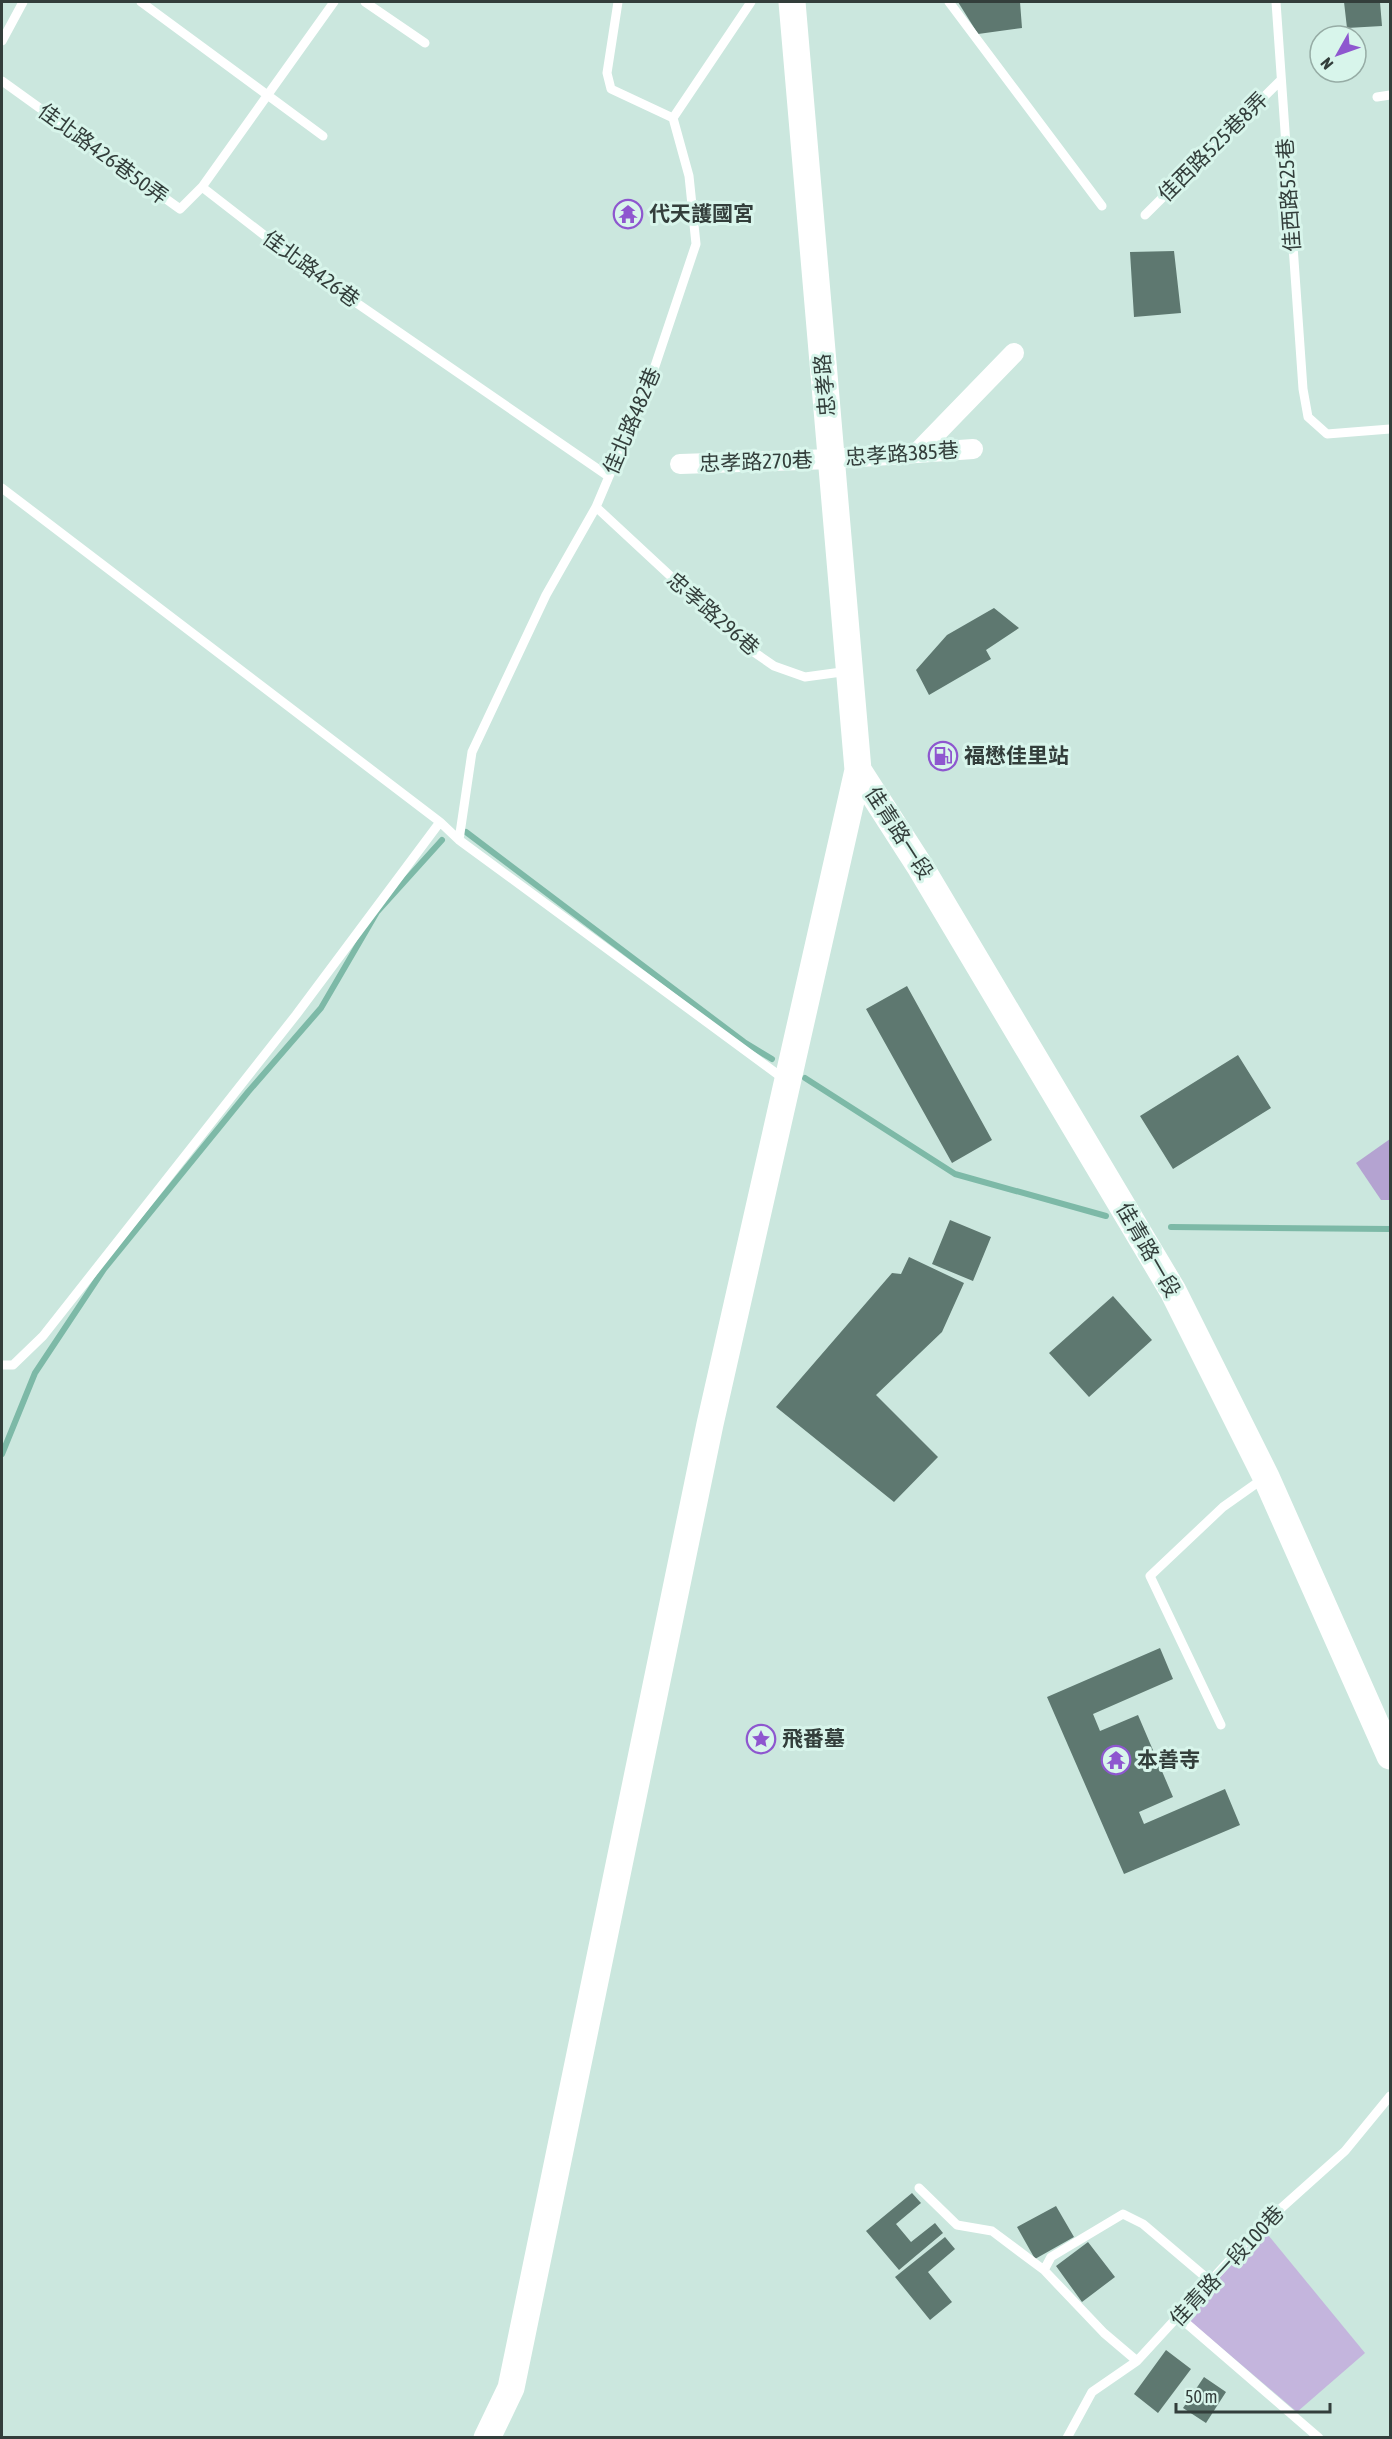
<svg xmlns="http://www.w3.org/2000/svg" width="1392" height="2439" viewBox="0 0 1392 2439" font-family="'Asap Condensed','Noto Sans TC',sans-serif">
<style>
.green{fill:#c4b5dd}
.forest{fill:#b4a3d1}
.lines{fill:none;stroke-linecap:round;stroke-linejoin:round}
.stream{stroke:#7db9a7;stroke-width:6}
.building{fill:#5e7870}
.lane{stroke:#fff;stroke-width:9}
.street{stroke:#fff;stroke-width:20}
.secondary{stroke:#fff;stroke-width:27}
.labels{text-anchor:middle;stroke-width:6;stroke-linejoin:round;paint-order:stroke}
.street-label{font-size:21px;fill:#333e3b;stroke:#d8f5eb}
.poi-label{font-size:21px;font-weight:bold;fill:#333e3b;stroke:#d8f5eb;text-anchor:start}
</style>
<rect width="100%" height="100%" fill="#cbe7de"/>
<path class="green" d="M1264 2230 1365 2353 1297 2412 1184 2316Z"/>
<path class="forest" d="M1390 1139V1200H1381L1356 1163Z"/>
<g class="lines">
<path class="stream" d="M466 832 744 1042 772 1059
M805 1078 955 1174 1106 1216
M1171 1227 1390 1229
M2 1454 35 1373 104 1269 248 1092 321 1008 377 912 442 840"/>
</g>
<path class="building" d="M958 2H1020L1022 28 978 34Z
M1344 2H1380L1382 26 1347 28Z
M1174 251 1181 313 1134 317 1130 252Z
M994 608 1019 628 986 650 991 659 929 695 916 670 947 635Z
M907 986 992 1140 952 1163 866 1009Z
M1238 1055 1271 1108 1173 1169 1140 1116Z
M950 1220 991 1237 973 1281 932 1264Z
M909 1257 964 1283 942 1332 876 1395 938 1457 894 1502 776 1407 892 1273 901 1274Z
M1113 1296 1152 1340 1089 1397 1049 1353Z
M1160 1648 1173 1679 1093 1714 1100 1731 1138 1715 1173 1797 1139 1812 1144 1824 1225 1789 1240 1825 1124 1874 1047 1697Z
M912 2193 921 2203 896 2224 911 2242 935 2223 943 2233 899 2270 866 2231Z
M1056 2206 1074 2237 1035 2259 1017 2227Z
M945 2237 955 2249 928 2272 952 2302 930 2320 895 2277Z
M1088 2242 1115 2277 1082 2302 1056 2266Z
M1166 2350 1191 2369 1158 2413 1134 2394Z
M1204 2377 1226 2392 1206 2423 1183 2408Z"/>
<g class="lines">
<path class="lane" d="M141 2 323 136
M334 2 202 187 313 273 608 476
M365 2 425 43
M618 2 607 73 611 89 673 118
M949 2 1102 206
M1276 2 1303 389 1308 417 1327 434 1390 429
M2 41 23 2
M2 81 180 209 202 187
M1377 97 1390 95
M1145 215 1281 80
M2 488 440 822
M596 507 748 648 774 666 805 677 849 671
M459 840 472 752 546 595 596 507 652 375 696 244 689 176 673 118 751 2
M2 1365H13L43 1336 296 1015 440 822 459 840 784 1079
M1221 1725 1150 1576 1223 1507 1264 1478
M919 2188 957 2225 992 2231 1044 2270 1104 2333 1137 2361
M1044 2270 1051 2257 1123 2214 1143 2224 1209 2280
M1179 2317 1319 2438
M1067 2438 1092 2392 1137 2361 1259 2228 1345 2151 1390 2096"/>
<path class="street" d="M917 453 1014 353
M680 464 832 459 973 449"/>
<path class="secondary" d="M858 770 921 868 1173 1291 1266 1477 1390 1756
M487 2438 511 2388 710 1424 858 770 792 2"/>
</g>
<defs>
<g id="temple-ring" transform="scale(1.5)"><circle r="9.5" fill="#d8f5eb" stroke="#8e57cf" stroke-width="1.5"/><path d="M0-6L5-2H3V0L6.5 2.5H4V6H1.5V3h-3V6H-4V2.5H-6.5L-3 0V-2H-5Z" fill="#8e57cf"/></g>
<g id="fuel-ring" transform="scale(1.5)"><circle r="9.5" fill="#d8f5eb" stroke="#8e57cf" stroke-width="1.5"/><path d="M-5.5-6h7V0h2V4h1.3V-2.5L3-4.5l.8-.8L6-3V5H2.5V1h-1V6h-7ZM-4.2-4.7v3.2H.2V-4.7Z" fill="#8e57cf"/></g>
<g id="sight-ring" transform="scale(1.5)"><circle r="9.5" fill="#d8f5eb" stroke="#8e57cf" stroke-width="1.5"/><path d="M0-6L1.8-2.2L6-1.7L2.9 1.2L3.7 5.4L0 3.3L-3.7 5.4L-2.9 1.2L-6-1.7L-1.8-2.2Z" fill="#8e57cf"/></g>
</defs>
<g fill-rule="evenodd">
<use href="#temple-ring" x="628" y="214"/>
<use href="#fuel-ring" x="943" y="756"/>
<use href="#sight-ring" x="761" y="1739"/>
<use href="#temple-ring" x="1116" y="1760"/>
</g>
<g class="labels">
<g class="street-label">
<text transform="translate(1213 147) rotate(-45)" y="7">佳西路525巷8弄</text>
<text transform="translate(103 154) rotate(36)" y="7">佳北路426巷50弄</text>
<text transform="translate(1289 195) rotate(-94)" y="7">佳西路525巷</text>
<text transform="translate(311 269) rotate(36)" y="7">佳北路426巷</text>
<text transform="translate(825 385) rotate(-95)" y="7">忠孝路</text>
<text transform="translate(632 421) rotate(-67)" y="7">佳北路482巷</text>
<text transform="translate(902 454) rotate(-4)" y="7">忠孝路385巷</text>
<text transform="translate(756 462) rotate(-2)" y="7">忠孝路270巷</text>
<text transform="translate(713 614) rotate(41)" y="7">忠孝路296巷</text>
<text transform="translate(899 833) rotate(57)" y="7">佳青路一段</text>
<text transform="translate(1148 1250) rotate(60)" y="7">佳青路一段</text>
<text transform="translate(1227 2266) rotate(-47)" y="7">佳青路一段100巷</text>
</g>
<g class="poi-label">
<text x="649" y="221">代天護國宮</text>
<text x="964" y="763">福懋佳里站</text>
<text x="782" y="1746">飛番墓</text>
<text x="1137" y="1767">本善寺</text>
</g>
</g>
<rect width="1392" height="2439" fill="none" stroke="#333e3b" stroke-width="6"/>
<g transform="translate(1338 54) rotate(230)"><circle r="28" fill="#d8f5eb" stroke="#96aca5" stroke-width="1.5"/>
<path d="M0-4.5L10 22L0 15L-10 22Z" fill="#8e57cf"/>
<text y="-9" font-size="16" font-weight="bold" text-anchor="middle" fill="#333e3b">N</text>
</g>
<path d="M1176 2403v9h154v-9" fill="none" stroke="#333e3b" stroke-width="3"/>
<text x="1185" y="2403" font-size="18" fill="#333e3b" stroke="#d8f5eb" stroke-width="4.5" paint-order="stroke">50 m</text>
</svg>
